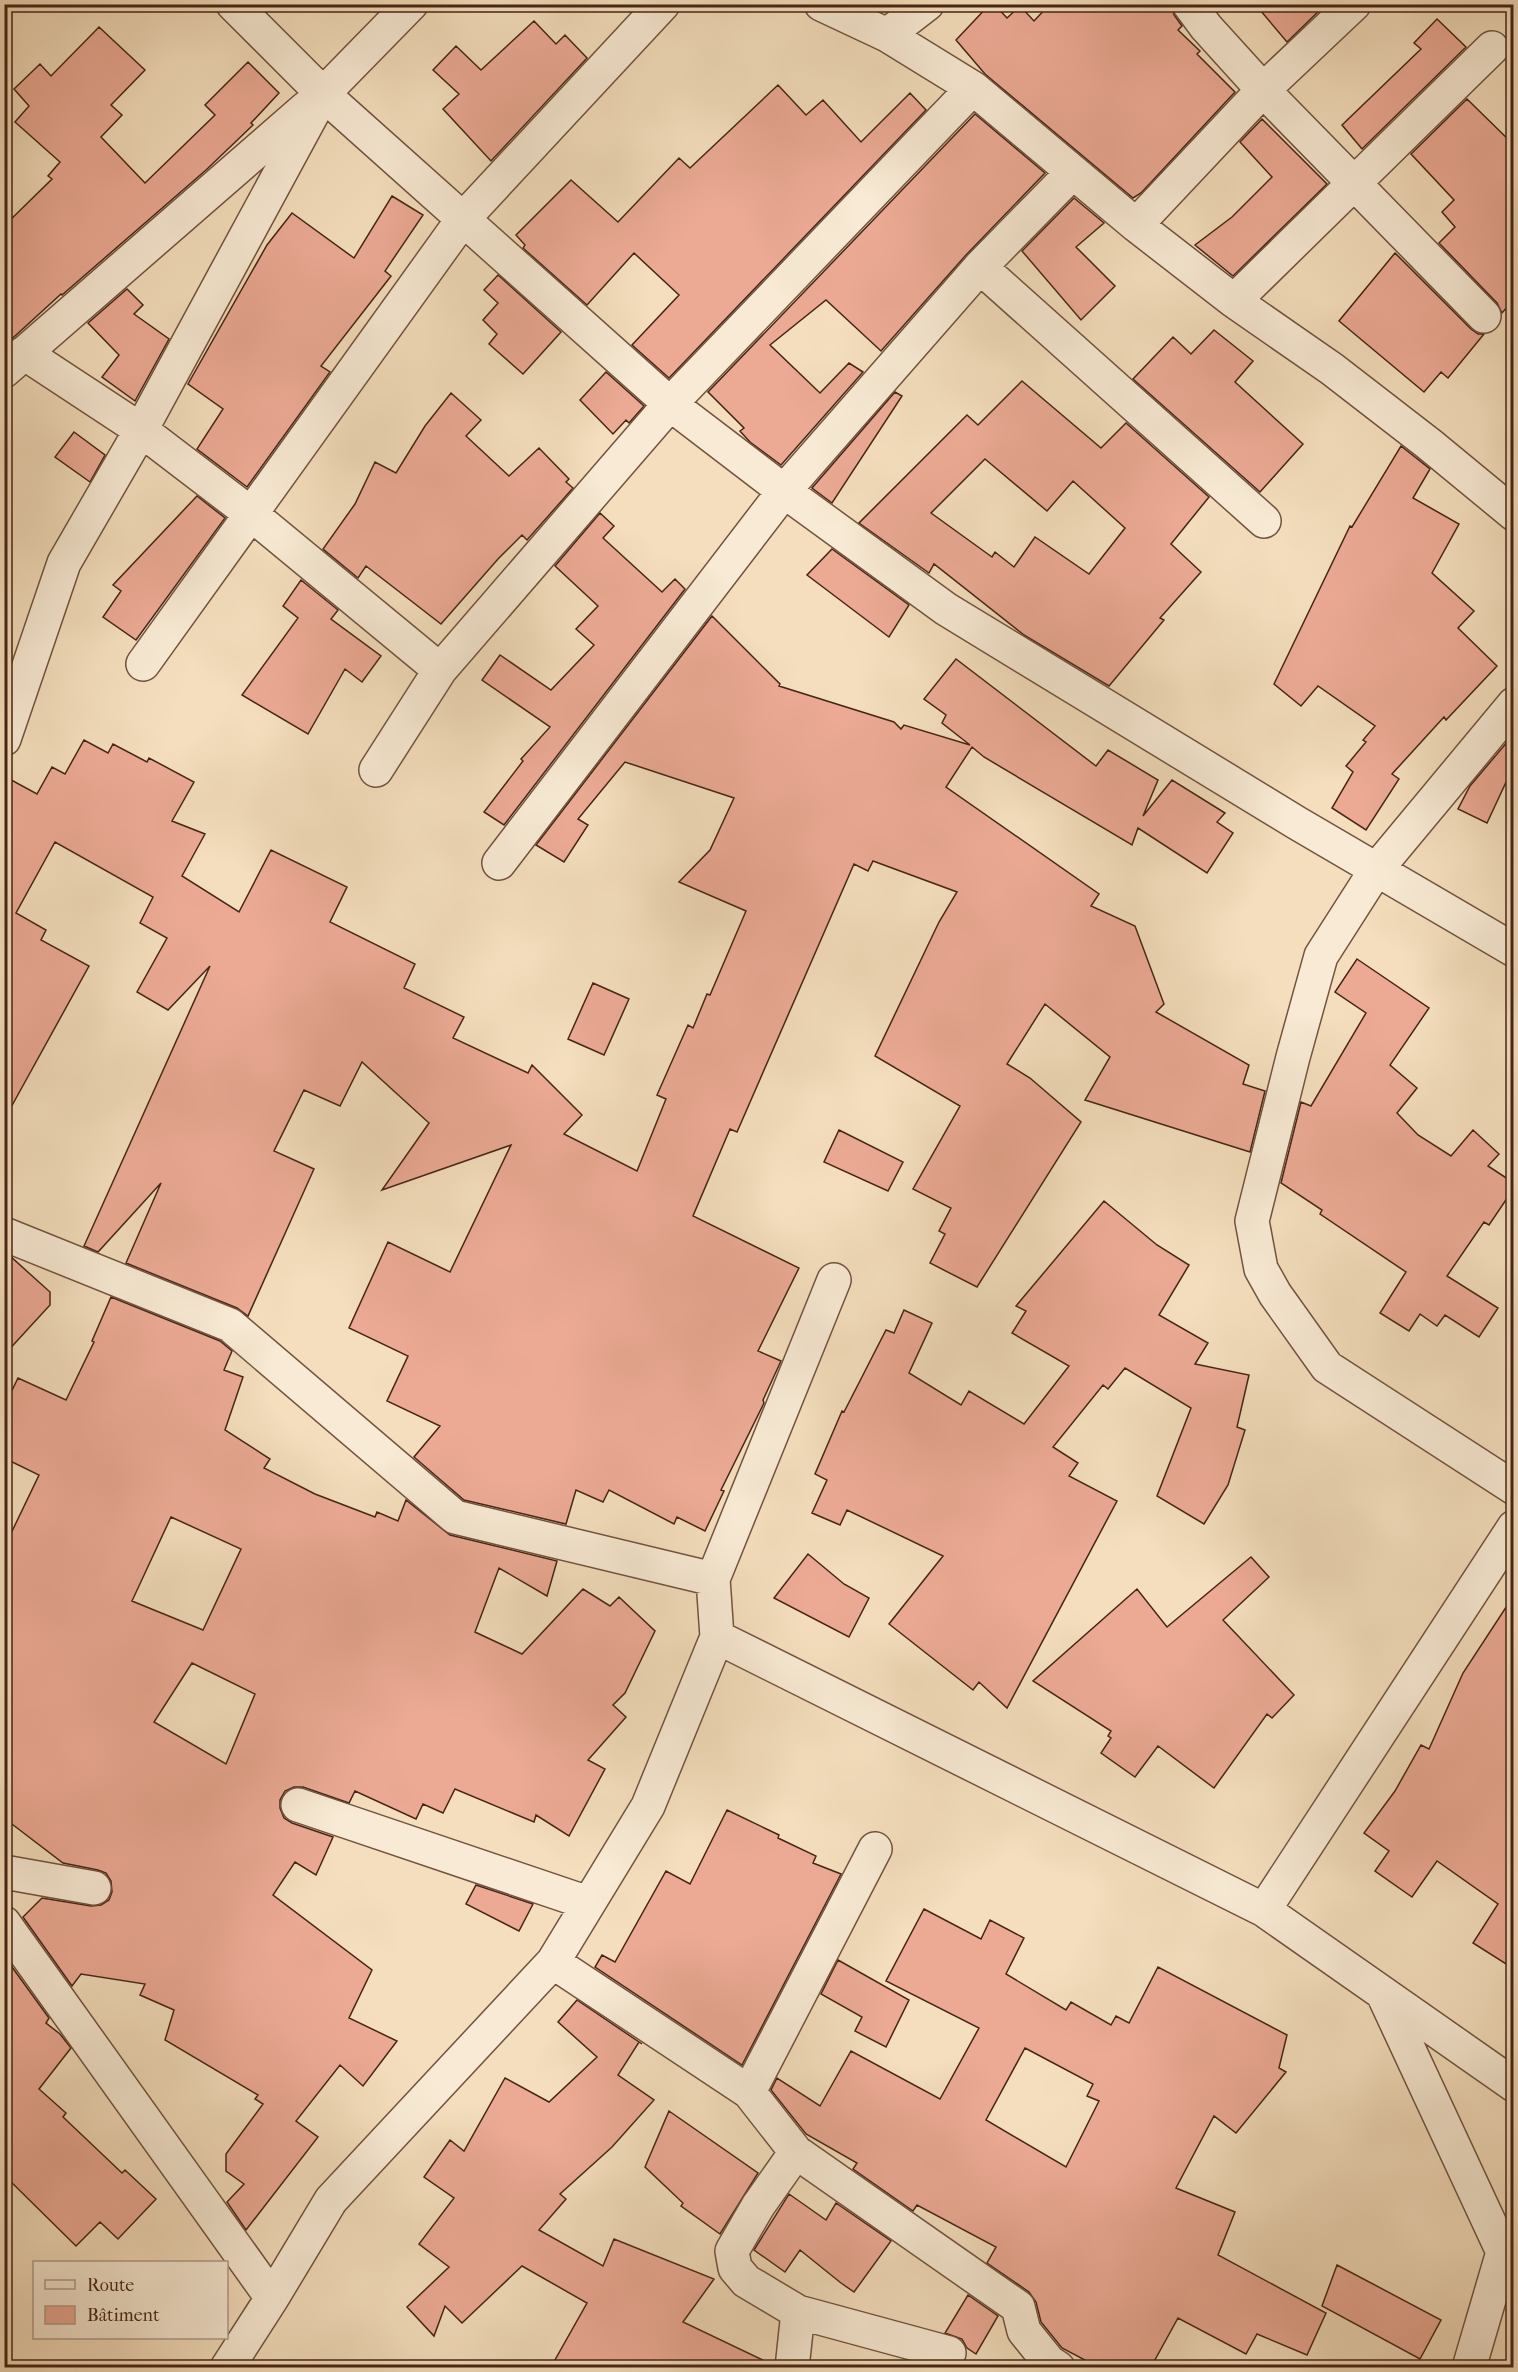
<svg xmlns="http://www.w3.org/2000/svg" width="1518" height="2372" viewBox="0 0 1518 2372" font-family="'IM FELL French Canon',serif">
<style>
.building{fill:#ecaa95;stroke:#462515;stroke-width:1.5;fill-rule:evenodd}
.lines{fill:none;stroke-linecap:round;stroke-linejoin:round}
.street-casing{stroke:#72533f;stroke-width:36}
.street{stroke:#f8ead4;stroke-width:33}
</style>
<rect width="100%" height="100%" fill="#f4debd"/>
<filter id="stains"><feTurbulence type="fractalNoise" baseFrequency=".00333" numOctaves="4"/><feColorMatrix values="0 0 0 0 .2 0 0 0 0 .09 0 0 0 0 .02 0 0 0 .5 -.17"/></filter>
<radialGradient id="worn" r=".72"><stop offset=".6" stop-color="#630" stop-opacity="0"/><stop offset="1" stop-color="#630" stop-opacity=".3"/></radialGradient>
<path class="building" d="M990 4H994L1007 18 1020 6 1034 21 1050 4H1171L1174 15 1182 26 1178 30 1200 51 1197 54 1235 92 1141 193 1133 198 985 74 956 40Z
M1255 4H1326L1287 42Z
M1437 19 1466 47 1362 149 1342 125 1421 49 1414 43Z
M534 21 556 44 565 35 587 58 491 161 443 109 459 94 433 70 456 46 481 70Z
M99 27 145 70 111 105 122 115 101 137 145 183 215 115 205 105 248 62 279 93 251 123 253 125 206 170 62 295 61 294 4 346V226L52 179 48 176 60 162 15 122 29 106 14 89 40 64 51 76Z
M778 85 806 115 823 100 861 142 910 93 926 110 669 378 632 345 679 295 634 253 587 305 523 248 525 245 516 235 571 180 618 222 679 158 690 168Z
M1467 99 1514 145V299L1502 313 1497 303 1439 243 1455 227 1442 212 1454 200 1411 154Z
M975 114 1045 173 966 255 881 351 826 300 770 345 820 393 849 363 863 372 781 465 750 442 740 431 744 428 708 392Z
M1262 119 1327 184 1233 276 1195 245 1232 217 1272 177 1240 142Z
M392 196 423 215 385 271 391 276 321 366 330 372 247 487 197 449 223 409 188 384 267 245 292 213 354 258Z
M1074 198 1104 223 1076 247 1115 286 1081 320 1022 251Z
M1395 253 1471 329 1478 334H1484L1448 378 1441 372 1424 392 1339 321Z
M498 275 561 332 523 374 489 344 497 334 483 320 498 303 484 290Z
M127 289 143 305 134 314 169 339 135 401 102 377 119 355 88 323Z
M1214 330 1253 361 1235 382 1303 444 1260 492 1133 379 1173 337 1191 354Z
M606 372 644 406 629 423 626 420 613 434 580 400Z
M1022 381 1101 448 1126 423 1209 497 1171 544 1201 572 1160 618 1164 620 1109 686 1024 635 934 564 929 573 859 523 967 415 978 425ZM985 459 1047 511 1073 481 1125 528 1089 574 1035 537 1014 567 995 552 992 557 931 513Z
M895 392 902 396 832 503 812 488Z
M451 393 481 420 466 436 509 476 539 448 569 479 566 482 573 488 527 540 522 535 498 559 441 624 366 566 358 578 323 549 355 504 375 462 396 473 425 426Z
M74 432 105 455 90 482 55 457Z
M1401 446 1430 469 1413 498 1459 524 1432 573 1474 611 1458 628 1497 666 1446 720 1444 717 1392 774 1399 779 1366 830 1332 808 1353 772 1346 766 1366 742 1363 740 1375 726 1318 686 1301 706 1274 684 1350 526 1352 527Z
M197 496 225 518 136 640 103 617 121 591 113 585Z
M600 513 614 526 603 538 662 592 675 579 685 589 504 825 484 812 523 761 521 759 550 727 482 680 500 655 551 690 594 645 576 629 598 606 555 566Z
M832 549 909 605 889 637 807 575Z
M301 580 338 610 331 619 381 656 362 682 345 669 308 734 242 695 298 618 283 606Z
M712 616 780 684 779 686 894 722 901 729 904 725 970 745 942 723 946 715 924 699 956 659 1096 766 1108 750 1158 780 1143 816 1172 780 1225 813 1217 822 1233 833 1207 873 1138 828 1132 845 984 757 972 747 946 787 1099 894 1091 906 1135 926 1164 1004 1156 1012 1249 1065 1243 1084 1265 1091 1250 1152 1085 1100 1110 1057 1045 1004 1007 1064 1030 1078 1081 1122 977 1287 930 1263 945 1234 939 1231 951 1208 913 1189 960 1106 875 1056 939 922 957 892 873 861 868 871 854 864 737 1132 730 1129 693 1216 799 1268 758 1351 781 1361 763 1400 764 1403 721 1490 724 1491 705 1531 677 1517 674 1524 609 1490 603 1502 576 1490 566 1524 464 1500 414 1457 440 1426 387 1401 408 1356 349 1328 388 1242 450 1272 511 1145 382 1190 429 1123 362 1062 340 1106 304 1090 274 1151 314 1169 248 1316 237 1308 126 1263 161 1183 98 1252 84 1246 210 966 168 1010 137 992 167 938 140 923 153 897 55 842 16 913 46 930 41 940 89 966 4 1120V776L37 794 52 767 65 774 84 740 108 753 113 744 147 762 149 758 194 782 172 821 205 834 182 876 239 912 271 850 347 887 330 922 415 964 404 988 464 1017 453 1038 528 1073 532 1065 582 1115 564 1134 637 1171 666 1099 657 1095 688 1025 693 1028 707 994 710 995 746 911 679 882 710 850 734 798 625 762 578 819 588 825 564 862 536 845Z
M1514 734V765L1487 823 1458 809 1470 786Z
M1357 959 1429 1008 1390 1065 1417 1088 1397 1113 1418 1135 1451 1156 1473 1130 1499 1154 1488 1166 1514 1183V1188L1489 1225 1484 1222 1447 1276 1498 1308 1479 1337 1445 1315 1437 1326 1420 1314 1409 1331 1380 1313 1406 1272 1320 1214 1322 1210 1281 1183 1301 1102 1311 1106 1366 1013 1335 992Z
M593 983 629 999 604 1055 568 1039Z
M839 1130 903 1162 888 1191 824 1162Z
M1104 1201 1157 1245 1189 1265 1159 1315 1208 1343 1195 1364 1249 1375 1237 1427 1245 1430 1228 1485 1204 1524 1157 1496 1191 1408 1125 1368 1108 1389 1103 1385 1053 1447 1078 1463 1069 1476 1117 1501 1007 1708 979 1682 973 1690 889 1624 943 1556 847 1510 840 1525 812 1513 827 1480 815 1474 842 1411 844 1412 886 1330 894 1333 904 1310 932 1323 909 1373 961 1405 969 1391 1024 1424 1069 1366 1012 1333 1026 1311 1016 1306Z
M4 1254 10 1256 50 1292V1305L4 1355Z
M111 1297 220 1341 232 1351 224 1370 243 1377 225 1430 270 1459 264 1468 315 1494 375 1517 377 1512 398 1521 406 1500 450 1535 557 1561 547 1596 499 1568 475 1632 522 1654 583 1589 610 1606 619 1597 655 1631 625 1693 613 1705 626 1717 588 1760 605 1769 569 1836 536 1815 534 1822 455 1789 443 1813 423 1804 416 1819 355 1791 349 1803 303 1787H294L285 1791 280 1800V1808L284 1818 292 1823 333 1837 316 1875 295 1862 273 1895 372 1970 349 2018 397 2041 363 2086 340 2065 296 2121 318 2137 246 2230 227 2202 244 2184 226 2171V2154L263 2104 255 2099 258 2095 165 2040 174 2010 140 1995 145 1984 81 1974 72 1986 23 1917 42 1898 91 1906 101 1905 109 1900 112 1892 111 1881 106 1873 98 1870 63 1863 4 1818V1548L39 1475 4 1458V1407L18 1378 66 1400 94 1342 92 1341ZM171 1517 241 1549 203 1630 132 1601ZM192 1663 255 1694 226 1764 154 1722Z
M808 1554 844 1584 869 1598 849 1637 774 1598Z
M1251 1557 1269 1577 1223 1620 1294 1695 1272 1718 1267 1714 1214 1788 1158 1746 1135 1777 1101 1753 1111 1738 1108 1736 1111 1731 1033 1681 1137 1589 1167 1627Z
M1514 1595V1969L1473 1943 1498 1904 1437 1861 1412 1897 1375 1871 1389 1851 1364 1833 1395 1791 1421 1745 1429 1749 1463 1673Z
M727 1810 779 1835 778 1838 816 1856 813 1863 841 1874 742 2065 595 1967 602 1955 615 1962 666 1871 690 1884Z
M476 1885 533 1904 519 1931 466 1904Z
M924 1909 981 1939 990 1920 1024 1938 1006 1974 1066 2010 1071 2002 1111 2025 1116 2016 1129 2023 1158 1967 1287 2035 1279 2068 1286 2072 1236 2133 1214 2116 1176 2188 1235 2212 1218 2255 1326 2313 1307 2355 1257 2334 1246 2354 1178 2318 1151 2367H1098L1062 2348 1041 2322 1036 2302 1029 2292 987 2263 996 2247 917 2205 913 2211 853 2169 857 2163 806 2134 771 2090 777 2078 820 2106 851 2051 940 2099 979 2028 886 1981ZM1025 2048 1093 2084 1087 2096 1099 2101 1066 2167 986 2120Z
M4 1956 49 2018 46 2023 60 2034 71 2048 39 2089 66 2113 63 2117 122 2173 125 2170 156 2199 118 2239 100 2222 76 2246 4 2175Z
M838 1960 909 2000 886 2047 855 2031 862 2017 821 1994Z
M577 2000 642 2044 639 2042 618 2075 654 2100 612 2147 560 2194 566 2199 539 2230 603 2266 614 2239 714 2279 683 2322 773 2365 774 2367H551L587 2303 522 2266 462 2323 445 2306 434 2336 407 2307 449 2267 419 2244 454 2198 424 2177 450 2140 464 2151 505 2078 549 2102 597 2057 558 2022Z
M669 2111 758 2173 720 2234 681 2206 683 2203 645 2167Z
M789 2194 826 2220 836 2203 891 2241 854 2292 841 2283 800 2250 785 2272 754 2250Z
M1337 2265 1441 2320 1420 2359 1322 2306Z
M968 2295 998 2316 976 2354 967 2348 962 2339 945 2333Z"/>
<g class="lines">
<g class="street-casing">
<path id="street" d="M233 4 323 94 670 404 784 491 946 609 1297 823 1514 950
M821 4 887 35 973 88 1136 225 1234 301 1332 369 1429 444 1514 514
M1189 4 1206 27 1263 90 1484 316
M887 35 927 4
M1136 225 1263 90 1354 4
M980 267 1264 521
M1234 301 1492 48
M24 353 141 430 251 514 440 670
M4 371 306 108
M143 664 463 219 663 4
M1514 704 1376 870 1321 956 1293 1057 1252 1221 1261 1269 1275 1294 1327 1367 1514 1488
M4 739 64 563 141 430 323 94 411 4
M376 770 440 670 670 404 973 88
M499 863 784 491 980 267 1073 172
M4 1234 230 1325 455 1517 713 1579
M717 1637 1264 1910 1514 2085
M298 1805 588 1903
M4 1872 94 1888
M1264 1910 1514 1527
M4 1923 272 2298
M553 1962 749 2092 796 2152 1018 2307 1024 2331 1049 2362 1058 2368
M1384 1996 1503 2252 1469 2368
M749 2092 875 1849
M798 2312 949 2353
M227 2368 272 2298 331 2200 553 1962 648 1806 717 1637 713 1579 834 1280
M792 2368 798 2312 746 2281 735 2268 732 2251 758 2206 796 2152"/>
</g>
<use href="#street" class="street"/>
</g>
<rect width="1518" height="2372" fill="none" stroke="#f4debd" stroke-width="24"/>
<rect x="6" y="6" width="1506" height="2360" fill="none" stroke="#462515" stroke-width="3"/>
<rect x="12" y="12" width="1494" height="2348" fill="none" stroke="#462515" stroke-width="1.5"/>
<rect x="33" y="2261" width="195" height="78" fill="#f8ead4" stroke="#b19b88" stroke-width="1.5"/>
<rect x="45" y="2280" width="30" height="9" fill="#f8ead4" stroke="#b19b88" stroke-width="1.5"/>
<text x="87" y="2291" font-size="18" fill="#462515">Route</text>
<rect x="45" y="2306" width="30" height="18" fill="#ecaa95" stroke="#b19b88" stroke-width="1.5"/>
<text x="87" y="2321" font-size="18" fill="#462515">Bâtiment</text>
<rect width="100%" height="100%" filter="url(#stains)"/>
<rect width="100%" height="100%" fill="url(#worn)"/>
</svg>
